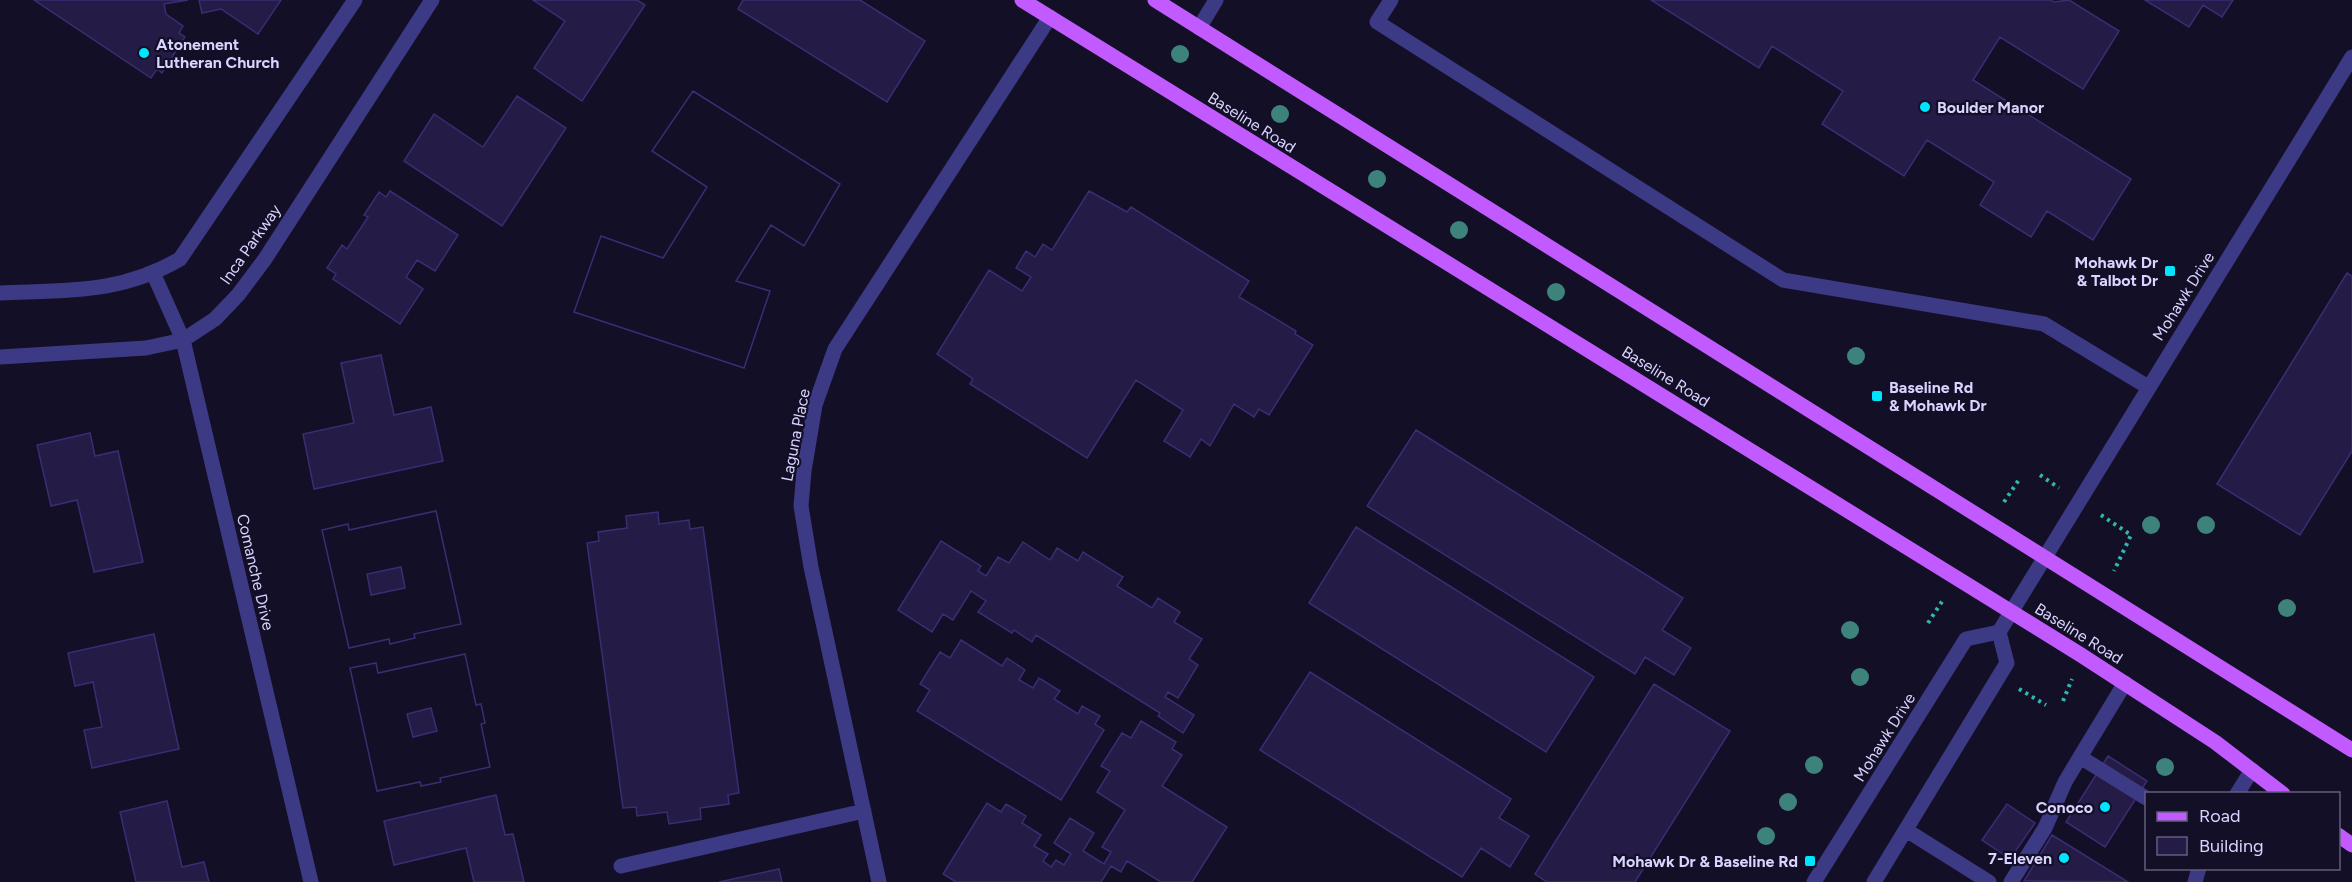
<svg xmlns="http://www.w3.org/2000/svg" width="2352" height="882" viewBox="0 0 2352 882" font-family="Figtree,sans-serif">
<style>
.building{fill:#241b47;stroke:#3b2d73;stroke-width:1.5;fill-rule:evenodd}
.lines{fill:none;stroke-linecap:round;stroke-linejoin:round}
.path{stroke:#2fb8b0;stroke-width:4;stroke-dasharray:3 4.5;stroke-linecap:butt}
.minor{stroke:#3d3a85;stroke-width:15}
.major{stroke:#c25bff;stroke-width:15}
.tree{fill:#3d827b}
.poi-dot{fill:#00e5ff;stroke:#130f26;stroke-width:2}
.labels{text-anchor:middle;stroke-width:4.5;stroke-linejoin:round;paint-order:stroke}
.poi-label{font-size:16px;font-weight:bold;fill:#d9d4ff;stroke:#130f26;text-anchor:end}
.street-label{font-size:16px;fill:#d9d4ff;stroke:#130f26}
</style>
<rect width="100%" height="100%" fill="#130f26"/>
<path class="building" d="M34 0H188L164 4 166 14 183 26 179 33 185 37 162 73 157 69 151 78Z
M199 0H281L258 34 221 9 202 13Z
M533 0H637L645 5 582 101 534 68 565 21Z
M743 0H860L925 41 887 102 738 9Z
M1651 0H2051L2054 2 2069 0 2119 31 2083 89 2000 37 1973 80 2131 179 2093 240 2047 211 2031 237 1980 205 1994 182 1927 140 1904 176 1822 124 1843 91 1772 46 1759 68Z
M2145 0H2233L2222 17 2203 5 2189 27Z
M693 91 840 184 804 246 771 225 736 281 770 291 744 368 574 312 601 236 663 258 707 187 652 151Z
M693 91 840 184 804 246 771 225 736 281 770 291 744 368 574 312 601 236 663 258 707 187 652 151Z
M517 96 566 128 502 226 404 161 434 114 483 147Z
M390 191 458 235 435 271 417 260 406 277 423 289 400 324 333 279 336 274 327 268 342 245 347 249 368 217 364 215 379 192 386 197Z
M1089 191 1127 212 1131 207 1249 281 1239 297 1296 331 1295 334 1313 345 1269 415 1259 409 1254 417 1234 404 1210 446 1201 439 1190 457 1164 441 1183 410 1136 380 1087 458 970 384 973 379 937 354 989 270 1022 291 1031 277 1016 268 1026 251 1035 257 1043 244 1052 250Z
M2347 273 2352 276V451L2300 535 2217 484Z
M381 355 394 415 431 407 443 461 314 489 303 434 354 423 341 363Z
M1416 430 1683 598 1662 630 1691 648 1674 675 1645 657 1635 674 1367 506Z
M90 433 95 456 118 451 143 562 94 572 77 500 51 506 37 445Z
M436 511 461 624 414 634 415 638 390 644 389 639 349 648 322 530 348 524 349 530ZM401 567 405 588 371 595 367 574Z
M436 511 461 624 414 634 415 638 390 644 389 639 349 648 322 530 348 524 349 530Z
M658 512 659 524 689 520 690 529 703 527 739 793 728 795 729 804 700 808 701 819 669 824 667 812 637 816 636 807 623 808 587 543 599 541 598 532 627 528 626 516Z
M1356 527 1594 677 1546 752 1309 603Z
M941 541 981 566 978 571 986 576 998 557 1009 563 1023 542 1050 560 1057 548 1078 561 1083 552 1123 577 1117 586 1152 608 1158 598 1180 612 1174 622 1202 639 1189 659 1198 665 1178 698 1168 692 1165 697 1194 715 1183 733 1158 716 1160 713 1036 635 1032 642 1014 630 1012 633 978 612 986 601 971 591 953 620 943 614 932 632 898 610Z
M154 634 179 749 92 768 84 730 102 727 93 682 75 686 68 653Z
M961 640 1002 666 1007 658 1025 670 1019 680 1033 688 1039 678 1060 691 1054 699 1078 714 1082 706 1100 716 1095 724 1104 730 1061 800 917 711 930 690 920 684 940 652 950 658Z
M465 654 476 705 481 704 485 723 481 724 490 767 440 778 441 782 421 786 420 782 377 791 350 668 376 663 378 673ZM431 708 437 731 413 737 407 714Z
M465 654 476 705 481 704 485 723 481 724 490 767 440 778 441 782 421 786 420 782 377 791 350 668 376 663 378 673Z
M1310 672 1511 799 1499 818 1529 836 1510 867 1481 848 1462 877 1260 750Z
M1654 684 1730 731 1635 882H1547L1535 874Z
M1141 721 1176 742 1172 749 1182 755 1162 786 1227 827 1192 882H1161L1127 861 1121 872 1111 866 1101 882H956L943 874 987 803 1001 812 1006 804 1026 816 1022 823 1041 835 1034 846 1048 854 1043 861 1051 867 1056 860 1064 865 1071 854 1054 843 1070 818 1094 833 1083 851 1104 864 1111 852 1102 847 1125 810 1097 792 1110 771 1101 766 1122 733 1131 738Z
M2108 756 2147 781 2105 847 2066 822Z
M496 795 505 835 513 834 524 882H474L466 848 394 865 384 821Z
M167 801 182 867 204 862 209 882H136L120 812Z
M2007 804 2035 823 2010 859 1982 840Z
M2052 835 2128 882 2024 881Z
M779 869 782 882H719Z"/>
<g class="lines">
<path class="path" d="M2040 475 2059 488
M2004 502 2020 478
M2101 515 2131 535 2114 571
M1928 623 1943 600
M2019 689 2046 705
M2063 701 2072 679"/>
<path class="minor" d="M1391 0 1377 22 1783 280 2044 324 2148 387
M1199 28 1216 0
M154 275 183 340 311 882
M0 293C67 290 120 294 180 259L355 0
M0 357 146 348 183 340 215 319 238 295 265 259 432 0
M2125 683 2080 757 2146 798
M2237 794 2252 770
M1906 830 1989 882
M621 866 864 811
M879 882 811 567 801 506 804 471 815 405 835 349 1050 17
M1814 882 1966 639 1999 632
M1874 882 2007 663 1999 632 2352 57
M2011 882 2045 828 2065 782 2080 757
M2195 882 2199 868"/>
<path class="major" d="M1022 0 2081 655 2215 742 2283 794
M1155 0 2352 750
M2338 835 2352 845"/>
</g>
<g class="tree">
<circle cx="1180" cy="54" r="9"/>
<circle cx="1280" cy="114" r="9"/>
<circle cx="1377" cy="179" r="9"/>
<circle cx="1459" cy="230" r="9"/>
<circle cx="1556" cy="292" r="9"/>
<circle cx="1856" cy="356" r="9"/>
<circle cx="2151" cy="525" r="9"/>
<circle cx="2206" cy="525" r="9"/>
<circle cx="2287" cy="608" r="9"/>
<circle cx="1850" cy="630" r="9"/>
<circle cx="1860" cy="677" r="9"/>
<circle cx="1814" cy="765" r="9"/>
<circle cx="2165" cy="767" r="9"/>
<circle cx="1788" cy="802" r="9"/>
<circle cx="1766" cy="836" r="9"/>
</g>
<g class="poi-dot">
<circle cx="144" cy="53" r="6"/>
<circle cx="1925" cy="107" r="6"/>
<rect x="2164" y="265" width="12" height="12" rx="3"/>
<rect x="1871" y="390" width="12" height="12" rx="3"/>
<circle cx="2105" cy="807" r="6"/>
<circle cx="2064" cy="858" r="6"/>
<rect x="1804" y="855" width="12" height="12" rx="3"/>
</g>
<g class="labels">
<g class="poi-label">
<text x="156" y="50" text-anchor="start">Atonement<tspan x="156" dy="18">Lutheran Church</tspan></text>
<text x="1937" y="113" text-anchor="start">Boulder Manor</text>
<text x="2158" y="268">Mohawk Dr<tspan x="2158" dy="18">&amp; Talbot Dr</tspan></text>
<text x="1889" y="393" text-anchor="start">Baseline Rd<tspan x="1889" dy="18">&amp; Mohawk Dr</tspan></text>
<text x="2093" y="813">Conoco</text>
<text x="2052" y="864">7-Eleven</text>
<text x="1798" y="867">Mohawk Dr &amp; Baseline Rd</text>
</g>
<g class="street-label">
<text transform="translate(1252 122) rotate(32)" y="6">Baseline Road</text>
<text transform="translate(250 244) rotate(-55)" y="6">Inca Parkway</text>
<text transform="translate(2183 296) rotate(-58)" y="6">Mohawk Drive</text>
<text transform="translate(1666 376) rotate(32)" y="6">Baseline Road</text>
<text transform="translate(795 435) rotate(-79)" y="6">Laguna Place</text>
<text transform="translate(256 572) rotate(77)" y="6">Comanche Drive</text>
<text transform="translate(2079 633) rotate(32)" y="6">Baseline Road</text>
<text transform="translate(1884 737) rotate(-58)" y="6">Mohawk Drive</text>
</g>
</g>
<rect x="2145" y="792" width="195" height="78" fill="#130f26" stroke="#625e7d" stroke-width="1.5"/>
<rect x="2157" y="812" width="30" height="9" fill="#c25bff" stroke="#625e7d" stroke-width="1.5"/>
<text x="2199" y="822" font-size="18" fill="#d9d4ff">Road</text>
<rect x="2157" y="837" width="30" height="18" fill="#241b47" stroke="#625e7d" stroke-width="1.5"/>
<text x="2199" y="852" font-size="18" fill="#d9d4ff">Building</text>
</svg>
